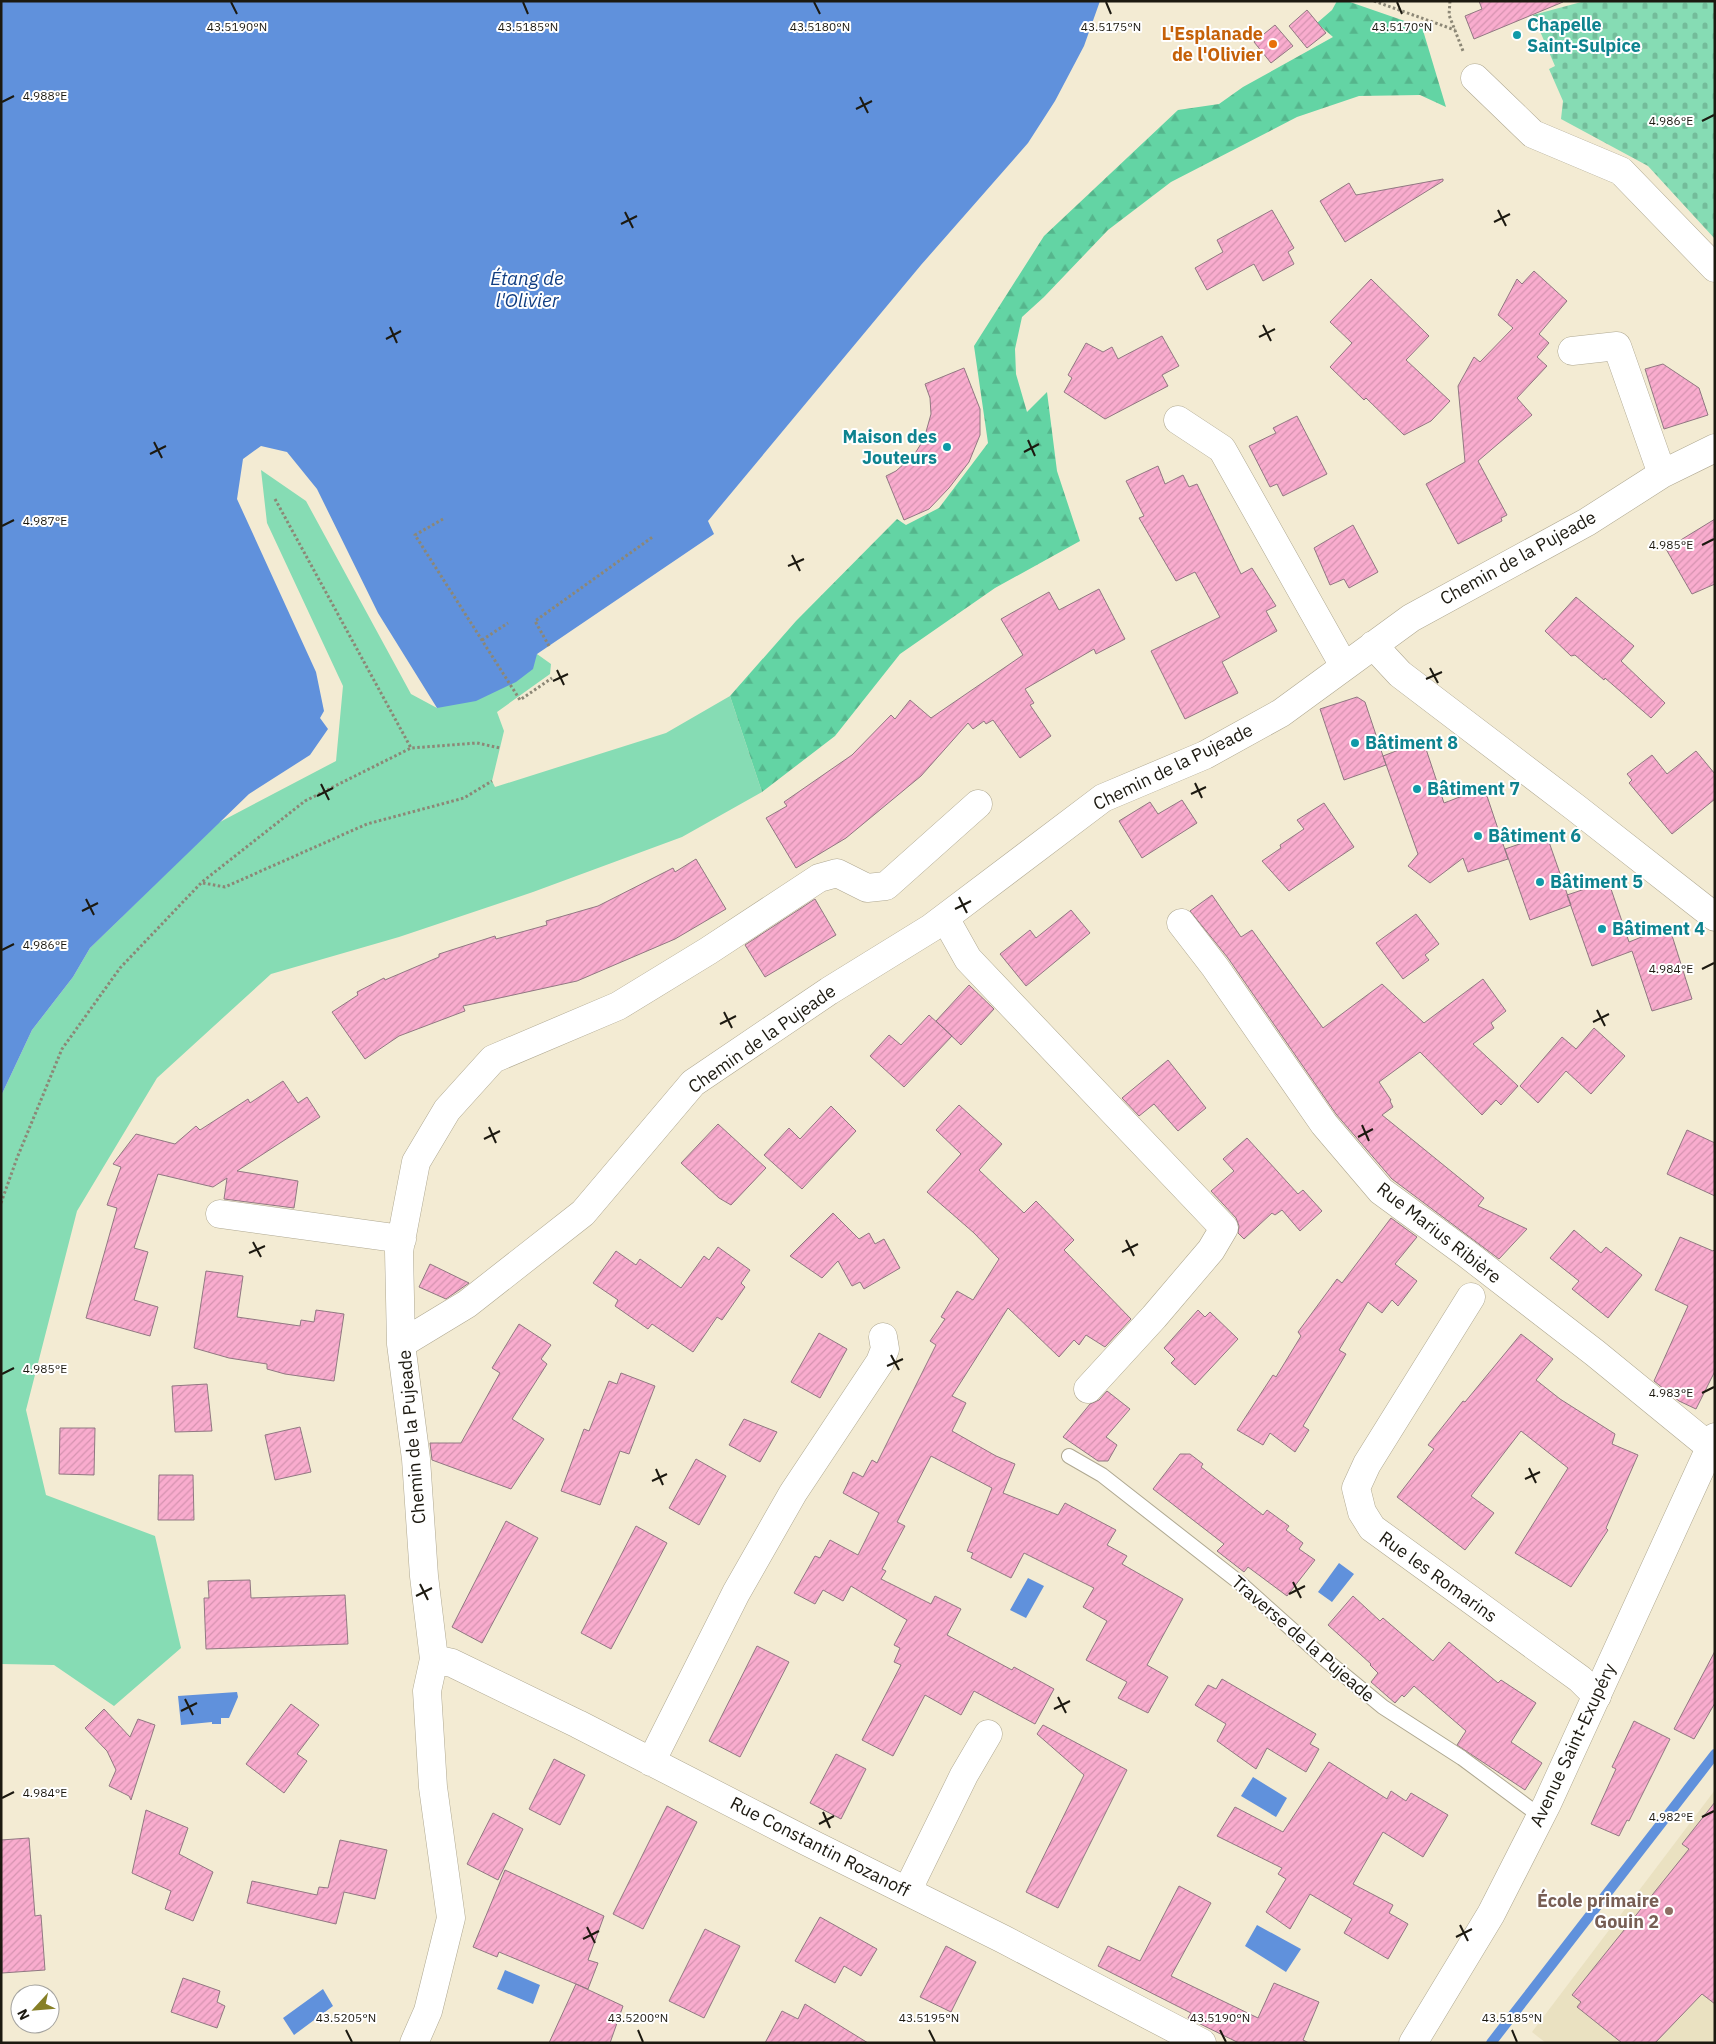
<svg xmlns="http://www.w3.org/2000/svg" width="1716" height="2044" viewBox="0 0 1716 2044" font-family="'IBM Plex Sans',sans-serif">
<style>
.built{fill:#eae1c1}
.green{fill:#86dcb4}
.forest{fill:url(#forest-firs)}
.cemetery{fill:url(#cemetery-stones)}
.water{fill:#6091dc}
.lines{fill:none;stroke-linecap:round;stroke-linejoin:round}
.stream{stroke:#6091dc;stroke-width:10}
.building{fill:url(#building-hatch);stroke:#917882}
.lane-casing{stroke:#afa891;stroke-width:16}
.street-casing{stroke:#afa891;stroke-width:29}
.secondary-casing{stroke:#afa891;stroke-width:29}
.path{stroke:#8c8776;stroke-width:3;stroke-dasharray:2.5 2.5;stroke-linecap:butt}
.lane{stroke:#fff;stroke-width:14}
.street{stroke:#fff;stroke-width:28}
.secondary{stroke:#fff;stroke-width:28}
.ticks{fill:none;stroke:#1c1910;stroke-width:2}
.culture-dot{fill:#0f9aa8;stroke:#fff;stroke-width:2}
.food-dot{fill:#e8710a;stroke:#fff;stroke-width:2}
.education-dot{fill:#8d6e63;stroke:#fff;stroke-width:2}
.labels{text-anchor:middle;stroke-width:4;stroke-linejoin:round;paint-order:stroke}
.culture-label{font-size:18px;font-weight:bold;fill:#0d838f;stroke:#fff;text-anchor:start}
.food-label{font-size:18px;font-weight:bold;fill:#c56008;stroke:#fff;text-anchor:end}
.street-label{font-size:18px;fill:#1c1910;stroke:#fff}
.education-label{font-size:18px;font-weight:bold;fill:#785e54;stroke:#fff;text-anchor:end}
.water-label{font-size:19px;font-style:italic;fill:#113e82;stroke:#fff}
.ticks-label{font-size:12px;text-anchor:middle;fill:#1c1910;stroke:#fff;stroke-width:4;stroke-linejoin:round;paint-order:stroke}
</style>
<defs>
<pattern id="forest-firs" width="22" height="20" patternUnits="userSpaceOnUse" patternTransform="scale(1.25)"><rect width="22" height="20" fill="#63d4a4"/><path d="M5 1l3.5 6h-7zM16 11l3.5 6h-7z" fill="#55b58c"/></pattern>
<pattern id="cemetery-stones" width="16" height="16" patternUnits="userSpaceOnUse" patternTransform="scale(1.25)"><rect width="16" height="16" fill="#86dcb4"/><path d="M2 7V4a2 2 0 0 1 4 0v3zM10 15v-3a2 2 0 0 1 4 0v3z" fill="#73bc9a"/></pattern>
<pattern id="building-hatch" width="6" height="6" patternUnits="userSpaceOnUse" patternTransform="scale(1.25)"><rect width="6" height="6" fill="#f9acce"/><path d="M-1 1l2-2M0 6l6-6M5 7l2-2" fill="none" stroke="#d593b0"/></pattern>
</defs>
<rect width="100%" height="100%" fill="#f3ebd3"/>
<path class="built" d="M1715 1790V2043H1546L1532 2032Z"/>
<path class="green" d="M261 470 306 501 411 694 437 708 537 654 551 664 550 674 497 712 504 731 492 781 495 787 666 733 730 696 762 792 682 837 533 892 399 937 271 974 157 1078 77 1211 26 1410 46 1495 155 1536 181 1648 114 1706 54 1665 1 1664V1096L32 1030 73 977 90 948 218 823 336 761 343 686 267 523Z"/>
<path class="forest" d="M1337 1H1347L1422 27 1446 107 1420 95 1359 96 1297 117 1171 182 1108 230 1044 297 1022 317 1015 349 1016 374 1027 412 1047 392 1057 471 1080 541 995 588 900 654 835 736 762 792 730 696 796 621 897 519 906 525 939 508 988 443 974 346 1044 236 1178 110 1219 104 1243 87 1333 37 1317 23 1332 10Z"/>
<path class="cemetery" d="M1585 1H1715V239L1648 166 1561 119 1563 101 1549 69 1555 66 1533 15Z"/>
<path class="water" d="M1 1H1100L1084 46 1055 101 1028 143 921 265 708 521 714 534 537 654 533 669 516 682 476 701 437 708 378 613 317 489 287 452 261 446 243 459 237 499 316 672 324 711 320 718 328 729 310 755 249 794 90 948 73 977 32 1030 1 1096Z
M1339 1563 1354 1574 1332 1602 1318 1592Z
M1028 1578 1044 1586 1026 1618 1010 1610Z
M237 1692 238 1697 229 1718H221V1724H212V1722L181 1725 178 1696Z
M1253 1777 1287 1798 1276 1817 1241 1796Z
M1257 1925 1301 1949 1286 1972 1245 1946Z
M505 1970 540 1985 533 2004 497 1989Z
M323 1989 333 2006 294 2035 283 2018Z"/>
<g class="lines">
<path class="stream" d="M1491 2043 1715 1754"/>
</g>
<path class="building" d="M1479 1H1563V2L1474 39 1465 16 1482 9Z
M1307 10 1326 33 1307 48 1289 26Z
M1275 25 1293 46 1271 63 1254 42Z
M1443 179V181L1345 242 1320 201 1349 183 1356 195Z
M1272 210 1294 248 1288 252 1294 264 1263 281 1254 264 1207 290 1195 268 1223 252 1217 240Z
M1534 271 1567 301 1539 334 1549 343 1537 357 1547 366 1517 398 1532 415 1478 461 1507 515 1501 518 1502 521 1458 544 1426 484 1465 462 1458 386 1474 357 1480 362 1513 328 1498 315 1517 279 1522 284Z
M1371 279 1429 336 1406 360 1450 401 1431 421 1404 435 1366 398 1364 400 1330 367 1352 343 1330 322Z
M1162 336 1179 366 1162 375 1168 386 1105 419 1064 392 1072 378 1068 375 1086 343 1103 352 1112 347 1118 359Z
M1663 364 1699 388 1708 415 1664 429 1645 369Z
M964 368 980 409V435L969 462 949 488 929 509 904 520 886 476 896 471 914 455 924 439 931 414 930 398 925 384Z
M1297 416 1327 474 1283 496 1277 484 1270 487 1249 446 1276 433 1273 428Z
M1158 466 1165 484 1183 475 1189 487 1197 484 1241 574 1252 568 1276 606 1266 611 1277 631 1222 662 1238 693 1185 719 1151 651 1220 617 1195 572 1176 581 1139 518 1144 516 1126 481Z
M1715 519V584L1692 594 1666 549Z
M1353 525 1378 572 1349 588 1344 579 1330 585 1314 548Z
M1099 589 1125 639 1096 654 1094 649 1025 689 1034 703 1030 705 1051 736 1020 758 993 720 986 724 984 721 973 729 968 723 921 776 846 838 796 868 766 818 787 806 784 802 852 755 891 715 895 719 910 700 931 718 1023 655 1001 619 1049 592 1059 610Z
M1576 597 1634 646 1621 661 1665 703 1651 718 1605 678 1604 680 1575 655 1571 656 1545 631Z
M1357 697 1365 702 1386 765 1344 780 1320 709Z
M1417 743 1426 749 1444 803 1478 790 1487 796 1508 859 1468 872 1463 858 1430 883 1408 866 1418 854 1383 756Z
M1696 751 1715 774V799L1672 834 1629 783 1632 780 1627 774 1652 755 1667 774Z
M1182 800 1197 823 1142 858 1119 821 1150 802 1158 814Z
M1324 803 1354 847 1289 891 1262 861 1281 848 1280 845 1304 829 1297 820Z
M1540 837 1549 842 1571 905 1530 920 1505 849Z
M696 859 726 909 675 939 577 981 463 1006 465 1011 399 1036 365 1059 332 1012 358 995 357 992 384 978 385 980 439 957V954L495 936 496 939 547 925 546 921 598 906 673 868 675 872Z
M1603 883 1611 889 1629 942 1669 926 1692 999 1652 1011 1632 951 1592 966 1567 895Z
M1212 895 1241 937 1252 930 1323 1028 1382 984 1424 1023 1483 979 1506 1011 1491 1023 1494 1028 1473 1044 1518 1086 1501 1105 1496 1100 1482 1115 1420 1052 1379 1082 1391 1100 1390 1101 1393 1107 1382 1115 1484 1198 1478 1206 1527 1229 1499 1259 1392 1179 1336 1114 1228 958 1190 911Z
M815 899 836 935 765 977 745 945Z
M1071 910 1090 933 1026 986 1000 954 1030 930 1036 938Z
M1416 914 1439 944 1425 955 1429 960 1403 979 1376 943Z
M969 985 994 1009 961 1045 936 1021Z
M929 1015 952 1036 904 1087 870 1056 889 1035 901 1045Z
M1594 1028 1625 1056 1591 1094 1566 1071 1538 1103 1520 1086 1562 1037 1576 1049Z
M1168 1060 1206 1108 1178 1131 1154 1104 1139 1116 1122 1098Z
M283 1081 298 1103 307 1097 320 1117 237 1171 298 1181 294 1208 224 1199 227 1178 213 1187 158 1174 134 1248 148 1252 134 1300 158 1307 150 1336 86 1318 117 1208 107 1205 121 1167 113 1164 136 1134 175 1144 196 1126 200 1130 248 1099 250 1103Z
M959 1105 1002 1144 979 1170 1024 1213 1036 1201 1074 1240 1064 1250 1131 1319 1105 1347 1086 1335 1079 1345 1074 1340 1059 1357 1008 1308 952 1396 966 1403 952 1431 996 1456 1015 1464 1003 1493 1058 1515 1065 1503 1116 1530 1107 1545 1127 1556 1122 1564 1183 1599 1147 1665 1168 1677 1148 1713 1118 1698 1127 1682 1086 1660 1107 1621 1083 1607 1094 1588 1024 1553 1011 1578 971 1558 973 1553 967 1551 992 1488 931 1456 897 1522 905 1526 882 1569 886 1571 881 1579 931 1604 935 1596 961 1609 947 1635 1012 1670 1014 1667 1054 1689 1035 1724 974 1691 961 1715 925 1695 893 1756 862 1740 901 1665 894 1662 900 1648 894 1645 907 1620 851 1586 843 1601 823 1590 815 1604 794 1593 815 1556 820 1558 830 1540 858 1555 879 1513 843 1493 853 1472 863 1477 872 1460 877 1463 936 1345 930 1341 945 1319 941 1317 957 1291 973 1300 999 1259 974 1233 927 1192 961 1154 936 1130Z
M831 1106 856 1131 802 1189 764 1155 789 1128 800 1139Z
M718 1124 766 1168 731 1205 719 1198 681 1163Z
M1687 1130 1715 1143V1196L1667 1174Z
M1247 1138 1298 1194 1303 1190 1322 1211 1300 1231 1282 1210 1275 1215 1272 1213 1244 1239 1238 1233 1239 1226 1236 1218 1211 1191 1234 1171 1223 1159Z
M833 1213 859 1239 869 1233 875 1244 884 1239 900 1268 864 1289 860 1282 852 1286 838 1261 822 1278 790 1256Z
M1391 1218 1417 1237 1395 1264 1417 1281 1398 1306 1392 1300 1382 1313 1368 1302 1339 1350 1346 1354 1303 1426 1309 1430 1295 1452 1270 1433 1263 1445 1237 1430 1273 1375 1276 1377 1301 1336 1298 1332 1337 1279 1342 1283Z
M1574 1230 1601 1253 1606 1247 1642 1275 1608 1318 1572 1289 1579 1281 1550 1258Z
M1680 1237 1713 1251 1715 1249V1371L1696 1409 1679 1401 1654 1381 1688 1306 1655 1290Z
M718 1247 750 1270 741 1283 745 1287 722 1320 717 1317 693 1352 652 1324 648 1329 615 1306 618 1300 593 1283 616 1251 636 1265 640 1259 681 1288 704 1256 709 1260Z
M430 1264 469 1283 446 1299 419 1287Z
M206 1271 243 1276 237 1317 300 1326 301 1320 314 1322 316 1310 344 1314 334 1381 285 1374 267 1369V1364L229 1358 194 1348Z
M1198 1310 1205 1317 1210 1312 1238 1339 1195 1385 1171 1363 1175 1359 1164 1348Z
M519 1324 551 1345 541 1359 547 1364 512 1419 544 1439 511 1489 432 1460 430 1443H461L500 1373 492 1368Z
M819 1333 847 1349 820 1398 791 1382Z
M1521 1334 1553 1359 1536 1380 1560 1399 1615 1434 1612 1444 1638 1455 1606 1528 1608 1530 1571 1587 1515 1553 1568 1468 1521 1431 1471 1496 1494 1513 1465 1550 1397 1497 1434 1449 1428 1445 1463 1401 1465 1402Z
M621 1373 655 1386 629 1454 620 1451 600 1505 561 1491 584 1429 589 1431 609 1381 617 1384Z
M207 1384 212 1431 175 1432 172 1386Z
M1107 1391 1130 1409 1106 1437 1117 1445 1108 1461H1098L1063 1437 1090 1404 1099 1400Z
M744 1419 777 1432 760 1462 729 1445Z
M300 1427 311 1472 275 1480 265 1435Z
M60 1428H95L94 1475 59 1474Z
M1180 1454H1190L1203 1464 1201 1467 1263 1515 1267 1510 1289 1526 1286 1530 1303 1543 1299 1549 1315 1560 1287 1596 1248 1567 1244 1572 1217 1551 1224 1544 1153 1489Z
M696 1459 726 1476 699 1525 669 1508Z
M159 1475H193L194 1520H158Z
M506 1521 538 1538 482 1643 452 1627Z
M636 1526 667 1543 611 1649 581 1633Z
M250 1580 251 1598 345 1595 348 1644 206 1649 204 1598H209L208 1581Z
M1353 1596 1380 1621 1383 1618 1433 1661 1449 1642 1498 1683 1501 1680 1536 1703 1511 1742 1542 1763 1525 1790 1457 1745 1466 1731 1414 1686 1404 1697 1402 1695 1395 1703 1371 1682 1378 1673 1370 1665 1371 1664 1328 1625Z
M757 1646 789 1662 740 1757 709 1741Z
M1715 1651V1703L1694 1739 1674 1729Z
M1222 1679 1316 1734 1310 1744 1319 1749 1306 1772 1267 1748 1256 1769 1217 1741 1226 1724 1195 1705 1208 1685 1216 1689Z
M291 1704 319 1725 297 1754 307 1761 284 1793 246 1764Z
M104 1709 130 1737 138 1719 155 1725 131 1800 129 1796 109 1786 116 1770 107 1751 85 1728Z
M1634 1721 1670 1739 1629 1821 1627 1820 1619 1836 1591 1824 1616 1769 1612 1767Z
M1043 1725 1127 1770 1058 1908 1026 1892 1084 1775 1037 1734Z
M836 1754 866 1769 841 1819 810 1803Z
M554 1759 585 1775 560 1825 529 1809Z
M1329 1762 1387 1799 1391 1791 1406 1801 1411 1793 1448 1815 1423 1857 1383 1832 1353 1884 1393 1905 1389 1913 1408 1924 1388 1959 1344 1933 1352 1919 1310 1894 1290 1929 1266 1912 1286 1879 1278 1874 1282 1868 1217 1836 1235 1807 1283 1832Z
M1715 1802V2004L1702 1994 1655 2043H1622L1577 2007 1581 2002 1572 1995 1689 1849 1682 1844Z
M667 1806 697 1822 643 1929 613 1914Z
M146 1810 188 1828 179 1854 213 1872 193 1921 165 1909 171 1891 132 1873Z
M493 1813 523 1829 498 1880 467 1864Z
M29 1838 35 1916 41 1915 45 1970 2 1973 1 1840Z
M340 1840 387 1850 375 1899 344 1892 336 1924 247 1903 252 1881 317 1895 319 1887 328 1888Z
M505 1870 604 1916 588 1960 598 1963 588 1989 499 1952 497 1957 473 1947Z
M1179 1886 1211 1903 1171 1976 1258 2018 1274 1983 1319 2002 1303 2040 1309 2043H1239L1188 2018 1191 2013 1098 1966 1108 1946 1140 1961Z
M820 1917 877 1949 861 1976 844 1966 835 1983 795 1961Z
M705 1929 740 1946 704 2018 669 2001Z
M946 1946 976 1962 951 2012 920 1997Z
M183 1978 220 1991 217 2002 225 2006 217 2028 171 2012Z
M576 1984 623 2006 610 2043H549Z
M805 2004 868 2043H765L782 2011 798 2019Z"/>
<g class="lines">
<g class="lane-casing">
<path id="lane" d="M1069 1456 1102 1475 1240 1583 1327 1661 1383 1707 1462 1758 1532 1810 1540 1818"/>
</g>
<g class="street-casing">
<path id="street" d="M1475 78 1533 134 1621 171 1715 268
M1572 351 1617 346 1662 474
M1178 420 1222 449 1344 666
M1373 645 1400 674 1576 808 1715 917
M945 918 968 959 1224 1228 1211 1250 1154 1317 1088 1389
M1181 923 1215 967 1324 1124 1381 1191 1467 1254 1595 1353 1710 1447
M220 1214 402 1239
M1471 1297 1367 1464 1356 1488 1362 1512 1372 1528 1580 1679 1597 1696
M401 1344 467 1304 583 1213 693 1083 829 991 931 928 1103 798 1205 755 1281 713 1411 618 1587 522 1662 474 1715 448
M434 1659 452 1663 578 1724 806 1841 1003 1939 1202 2043
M651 1762 736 1593 793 1493 880 1362 885 1349 883 1337
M911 1893 913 1879 964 1775 988 1734
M414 2043 428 2011 451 1918 433 1787 427 1691 434 1659 424 1576 416 1459 401 1344 399 1251 416 1162 447 1110 493 1059 618 1006 708 951 819 878 837 873 867 888 886 886 978 804"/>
</g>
<g class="secondary-casing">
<path id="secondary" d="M1413 2043 1491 1914 1547 1804 1715 1437"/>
</g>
<path class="path" d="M1374 1 1455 30
M1450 1 1449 15 1463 51
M275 499 411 748
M443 519 415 535 520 700 552 678
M482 640 508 623
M549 646 535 621 654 536
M203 883 225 887 367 824 464 798 492 781
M1 1203 17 1158 62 1049 120 968 202 882 305 801 411 748 477 743 500 748"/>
<use href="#lane" class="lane"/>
<use href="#street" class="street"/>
<use href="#secondary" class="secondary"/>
</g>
<path class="ticks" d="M231 2 237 14M523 2 528 14M814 2 820 14M1106 2 1111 14M1397 2 1402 14M860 97 868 113M2 102 14 96M856 109 872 101M1702 121 1714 115M1498 210 1506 226M625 212 633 228M1494 222 1510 214M621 224 637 216M1263 325 1271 341M390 327 397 343M1259 337 1275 329M386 339 401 331M1028 440 1035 456M154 442 162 458M1024 452 1039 444M150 454 166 446M2 526 14 520M1702 545 1714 539M792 555 800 571M788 566 804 559M1430 668 1438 683M557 670 564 685M1426 679 1442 672M553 681 568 674M1195 783 1202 798M321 784 329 800M1191 794 1206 787M317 796 333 788M959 897 967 913M86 899 94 915M955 909 971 901M82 911 98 903M2 950 14 944M1702 969 1714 963M1597 1010 1605 1026M724 1012 732 1028M1593 1022 1609 1014M720 1024 736 1016M1362 1125 1369 1141M489 1127 496 1143M1358 1137 1373 1129M484 1139 500 1131M1126 1240 1134 1256M253 1242 261 1257M1122 1252 1138 1244M249 1253 265 1246M891 1355 899 1370M887 1366 903 1359M2 1374 14 1368M1702 1393 1714 1387M1529 1468 1536 1483M656 1469 663 1485M1525 1479 1540 1472M652 1481 667 1474M1293 1582 1301 1598M420 1584 428 1600M1289 1594 1305 1586M416 1596 432 1588M1058 1697 1066 1713M185 1699 193 1715M1054 1709 1070 1701M181 1711 197 1703M2 1798 14 1792M823 1812 830 1828M1702 1817 1714 1811M819 1824 834 1816M1460 1925 1468 1941M587 1927 595 1943M1456 1937 1472 1929M583 1939 599 1931M346 2030 352 2042M638 2030 643 2042M929 2030 935 2042M1220 2030 1226 2042M1512 2030 1517 2042"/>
<g class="culture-dot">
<circle cx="1517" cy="35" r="5"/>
<circle cx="947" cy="447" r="5"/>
<circle cx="1355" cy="743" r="5"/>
<circle cx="1417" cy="789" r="5"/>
<circle cx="1478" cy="836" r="5"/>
<circle cx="1540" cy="882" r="5"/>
<circle cx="1602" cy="929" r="5"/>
</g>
<circle class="food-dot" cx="1273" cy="44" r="5"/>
<circle class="education-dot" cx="1669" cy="1911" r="5"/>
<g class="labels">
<g class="culture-label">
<text x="1527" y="31">Chapelle<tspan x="1527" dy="21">Saint-Sulpice</tspan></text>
<text x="937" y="443" text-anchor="end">Maison des<tspan x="937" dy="21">Jouteurs</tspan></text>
<text x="1365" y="749">Bâtiment 8</text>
<text x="1427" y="795">Bâtiment 7</text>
<text x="1488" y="842">Bâtiment 6</text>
<text x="1550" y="888">Bâtiment 5</text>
<text x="1612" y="935">Bâtiment 4</text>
</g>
<g class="food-label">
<text x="1263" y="40">L'Esplanade<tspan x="1263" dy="21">de l'Olivier</tspan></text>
</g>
<g class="street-label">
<text transform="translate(1518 558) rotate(-29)" y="6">Chemin de la Pujeade</text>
<text transform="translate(1173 767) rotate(-26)" y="6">Chemin de la Pujeade</text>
<text transform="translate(762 1039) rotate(-35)" y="6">Chemin de la Pujeade</text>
<text transform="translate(1439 1233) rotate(38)" y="6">Rue Marius Ribière</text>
<text transform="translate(412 1437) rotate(-95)" y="6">Chemin de la Pujeade</text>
<text transform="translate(1438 1577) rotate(36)" y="6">Rue les Romarins</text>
<text transform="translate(1303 1639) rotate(41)" y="6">Traverse de la Pujeade</text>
<text transform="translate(1573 1745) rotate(-65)" y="6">Avenue Saint-Exupéry</text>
<text transform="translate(820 1847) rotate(27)" y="6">Rue Constantin Rozanoff</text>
</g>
<g class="education-label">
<text x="1659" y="1907">École primaire<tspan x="1659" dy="21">Gouin 2</tspan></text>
</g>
<g class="water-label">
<text x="527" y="285">Étang de<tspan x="527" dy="22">l'Olivier</tspan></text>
</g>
</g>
<g class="ticks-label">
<text x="237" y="31">43.5190°N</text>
<text x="528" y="31">43.5185°N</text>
<text x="820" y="31">43.5180°N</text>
<text x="1111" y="31">43.5175°N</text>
<text x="1402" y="31">43.5170°N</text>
<text x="45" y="100">4.988°E</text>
<text x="1671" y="125">4.986°E</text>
<text x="45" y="525">4.987°E</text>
<text x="1671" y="549">4.985°E</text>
<text x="45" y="949">4.986°E</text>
<text x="1671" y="973">4.984°E</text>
<text x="45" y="1373">4.985°E</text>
<text x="1671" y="1397">4.983°E</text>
<text x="45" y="1797">4.984°E</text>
<text x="1671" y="1821">4.982°E</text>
<text x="346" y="2022">43.5205°N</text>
<text x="638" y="2022">43.5200°N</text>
<text x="929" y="2022">43.5195°N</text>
<text x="1220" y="2022">43.5190°N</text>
<text x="1512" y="2022">43.5185°N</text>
</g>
<rect width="1716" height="2044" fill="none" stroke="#1c1910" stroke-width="5"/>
<g transform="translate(35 2009) rotate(244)"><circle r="24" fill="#ffffff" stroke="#a4a39f"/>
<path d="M0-4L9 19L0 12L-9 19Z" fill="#867f26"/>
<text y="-8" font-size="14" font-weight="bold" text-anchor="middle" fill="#1c1910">N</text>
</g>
</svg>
